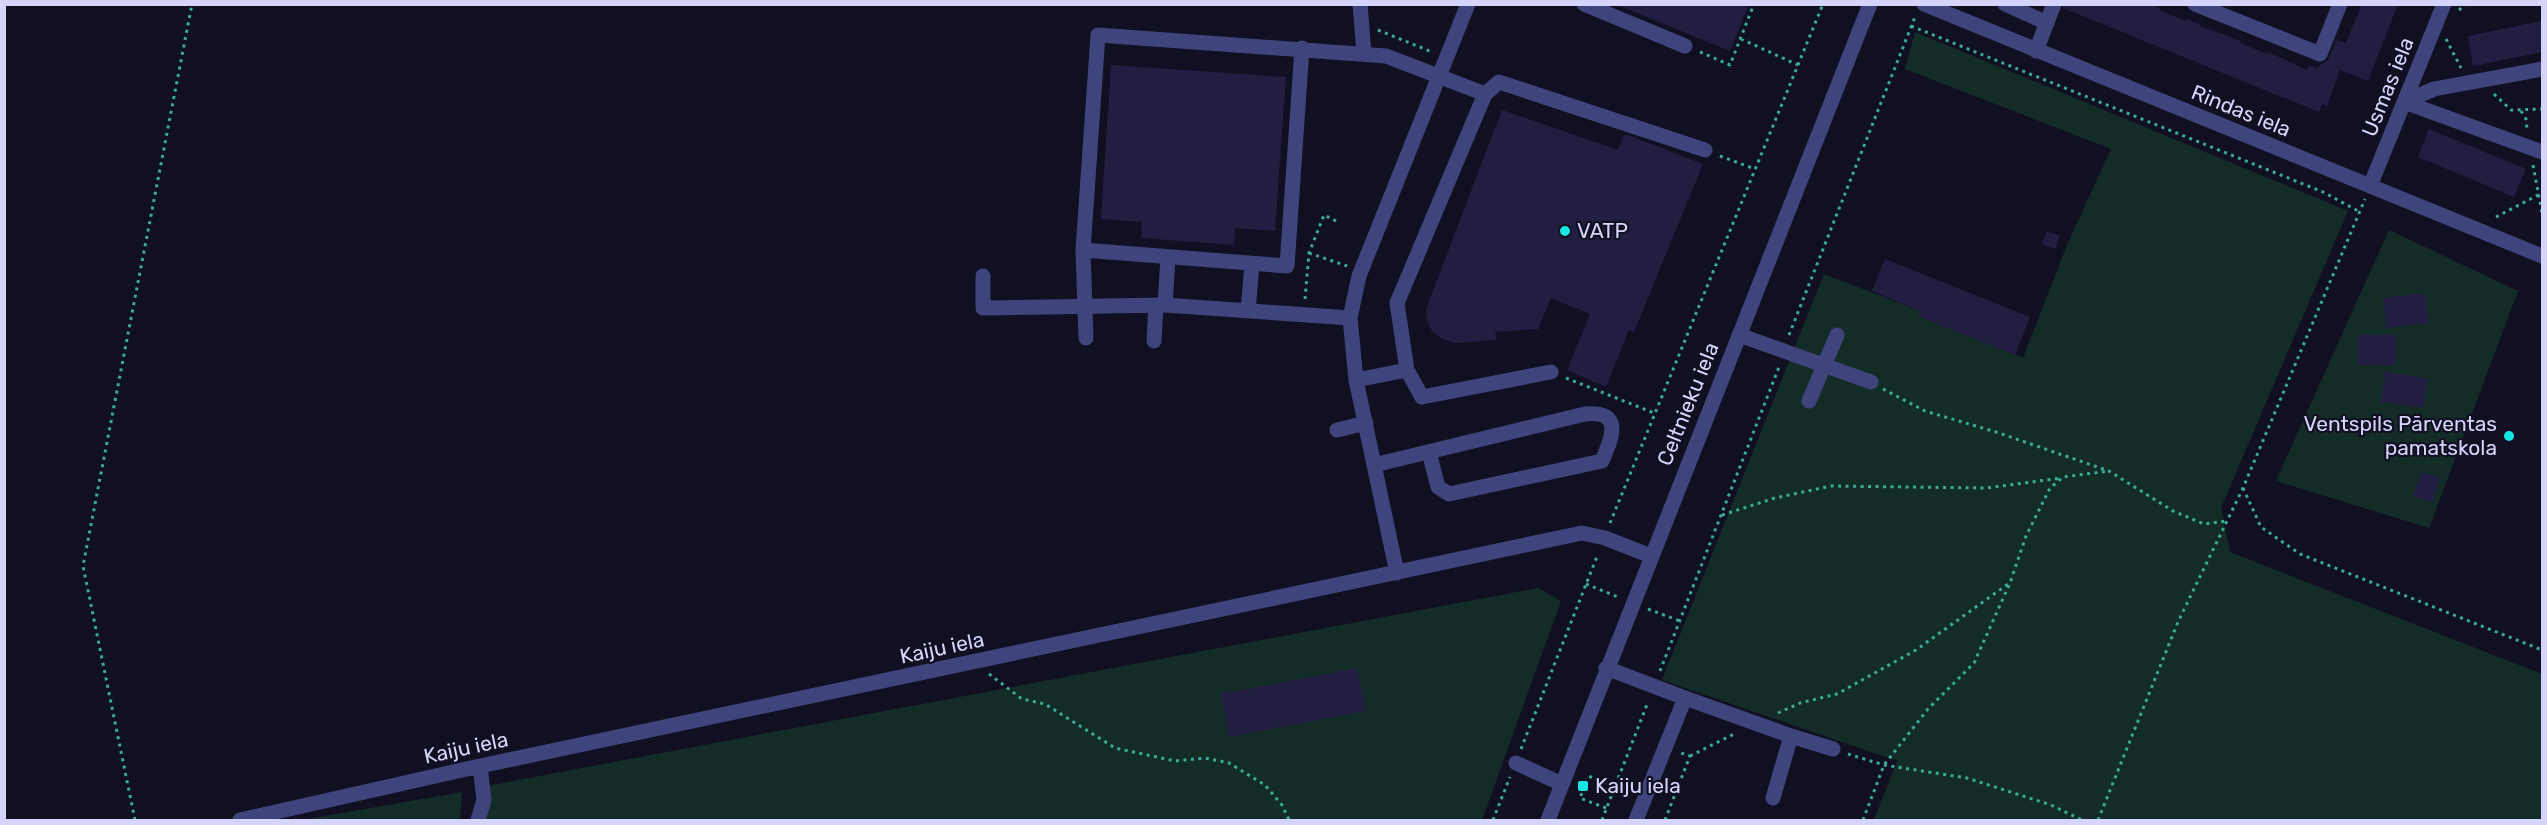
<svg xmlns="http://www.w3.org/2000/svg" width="2547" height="825" viewBox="0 0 2547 825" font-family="Rubik,sans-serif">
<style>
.green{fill:#142c28}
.building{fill:#211e42}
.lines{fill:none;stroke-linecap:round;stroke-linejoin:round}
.path{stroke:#3aab97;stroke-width:3;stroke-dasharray:3 4.5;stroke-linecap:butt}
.minor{stroke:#3f447d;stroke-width:15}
.poi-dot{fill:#15e7e4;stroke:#111022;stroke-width:2}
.labels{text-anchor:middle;stroke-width:4.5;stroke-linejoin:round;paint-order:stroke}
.street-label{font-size:21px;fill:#d5d5fb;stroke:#111022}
.poi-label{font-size:21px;fill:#d5d5fb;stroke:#111022;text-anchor:start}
</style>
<rect width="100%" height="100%" fill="#111022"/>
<path class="green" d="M1915 32 2348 211 2221 508 2230 552 2542 674V820H1874L1897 761 1662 680 1824 274 1920 311 1919 316 2023 358 2067 245 2111 149 1905 69Z
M2389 230 2518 291 2429 528 2276 481Z
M1538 588 1561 601 1482 820H479L481 787Z
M462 792 460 820H302Z"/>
<path class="building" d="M1615 4H1749L1730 51Z
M2063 4H2151L2160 8 2159 10 2186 21 2187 19 2201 25 2200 26 2241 41 2240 43 2267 54 2268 52 2307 70 2309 65 2316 68 2328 60 2336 40 2346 43 2362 4H2398L2368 81 2340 70 2327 106 2322 104 2319 112 2063 8Z
M2542 21V52L2473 66 2468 36Z
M1111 65 1286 77 1275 231 1235 228 1234 245 1141 238 1142 222 1101 219Z
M1502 110 1618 150 1625 134 1703 164 1634 332 1629 330 1606 387 1567 370 1590 314 1551 298 1538 329 1495 332 1497 340 1455 343 1442 339 1432 331 1427 321 1426 310 1429 301Z
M2429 129 2526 169 2514 197 2418 157Z
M2047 231 2060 236 2055 249 2042 244Z
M1885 259 2030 317 2015 355 1918 316 1920 311 1872 291Z
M2425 293 2429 323 2386 328 2383 298Z
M2358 335H2396V365H2358Z
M2385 372 2428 378 2423 408 2381 402Z
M2421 472 2440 478 2432 502 2413 496Z
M1357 668 1366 711 1229 737 1221 694Z"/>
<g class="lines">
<path class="path" d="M2459 10 2466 4
M1911 26 2323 192 2360 212
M1378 30 1432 52
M1741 39 1798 65
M2446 39 2461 68
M1700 52 1730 65 1754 4
M2494 94 2511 110 2542 109
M2521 111 2526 119 2527 129
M1720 156 1755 169
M2533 165 2542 213
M2496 217 2542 193
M1309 253 1347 266
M1305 299 1309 253 1324 215 1336 221
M1789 335 1915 17
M1566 378 1654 413
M1883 389 1925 411 1996 432 2109 471 2173 511 2204 524 2227 521
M2243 488 2261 527 2300 554 2542 650
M1722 515 1775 498 1831 486 1987 488 2061 478
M1610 523 1823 4
M1586 584 1618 597
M1648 609 1680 621
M1660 671 1779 367
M989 674 1022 699 1045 704 1115 748 1175 761 1205 758 1229 763 1265 785 1282 805 1289 820
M1778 713 1800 703 1837 694 1916 650 2008 584
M1521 749 1598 554
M1848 754 1884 765 1967 778 2051 805 2082 820
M1690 756 1736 733
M1606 808 1580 798 1588 776 1615 786
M135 820 83 566 192 4
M1493 820 1510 777
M1602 820 1648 702
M1665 820 1690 756 1681 753
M1863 820 1884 765 1928 709 1974 663 2010 583 2026 536 2050 488 2063 477 2109 471
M2098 820 2178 622 2243 488 2365 199"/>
<path class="minor" d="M1360 4 1364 54
M1584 4 1685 46
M1924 4 2542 256
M2005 4 2047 23
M2195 4 2320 54 2340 4
M2036 51 2054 4
M2404 102 2542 152
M2404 102 2434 89 2542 69
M2370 186 2444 4
M1083 250 1287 266 1302 48
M983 276V308L1165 305 1350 318
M1165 305 1168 257
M1248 311 1252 264
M1739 335 1871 382
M1086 338 1083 250 1098 35 1386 56 1485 94 1499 82 1705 150
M1154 341 1156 305
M1407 370 1397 303 1485 94
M1356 380 1407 370 1422 397 1551 372
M1809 401 1837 335
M1337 430 1366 423
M1374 465 1585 414C1624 410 1612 438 1602 461L1449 494 1438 487 1429 452
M1397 573 1356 380 1350 318 1359 276 1468 4
M1606 668 1685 698 1636 820
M1685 698 1791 736 1773 798
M1791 736 1833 749
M1516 763 1562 784
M240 820 480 766 1582 533 1605 538 1651 556
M478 820 484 800 480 766
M1548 820 1870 4"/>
</g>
<g class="poi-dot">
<circle cx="1565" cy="231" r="6"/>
<circle cx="2509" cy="436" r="6"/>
<rect x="1577" y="780" width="12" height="12" rx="3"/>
</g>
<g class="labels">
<g class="street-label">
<text transform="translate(2388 87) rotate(-68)" y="7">Usmas iela</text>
<text transform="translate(2241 111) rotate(22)" y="7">Rindas iela</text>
<text transform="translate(1688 404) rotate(-68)" y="7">Celtnieku iela</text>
<text transform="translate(942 648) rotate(-12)" y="7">Kaiju iela</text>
<text transform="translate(466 748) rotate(-12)" y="7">Kaiju iela</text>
</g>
<g class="poi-label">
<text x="1577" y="238">VATP</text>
<text x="2497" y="431" text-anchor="end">Ventspils Pārventas<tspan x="2497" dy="24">pamatskola</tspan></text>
<text x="1595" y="793">Kaiju iela</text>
</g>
</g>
<rect width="2547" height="825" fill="none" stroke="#d5d5fb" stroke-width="12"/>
</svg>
